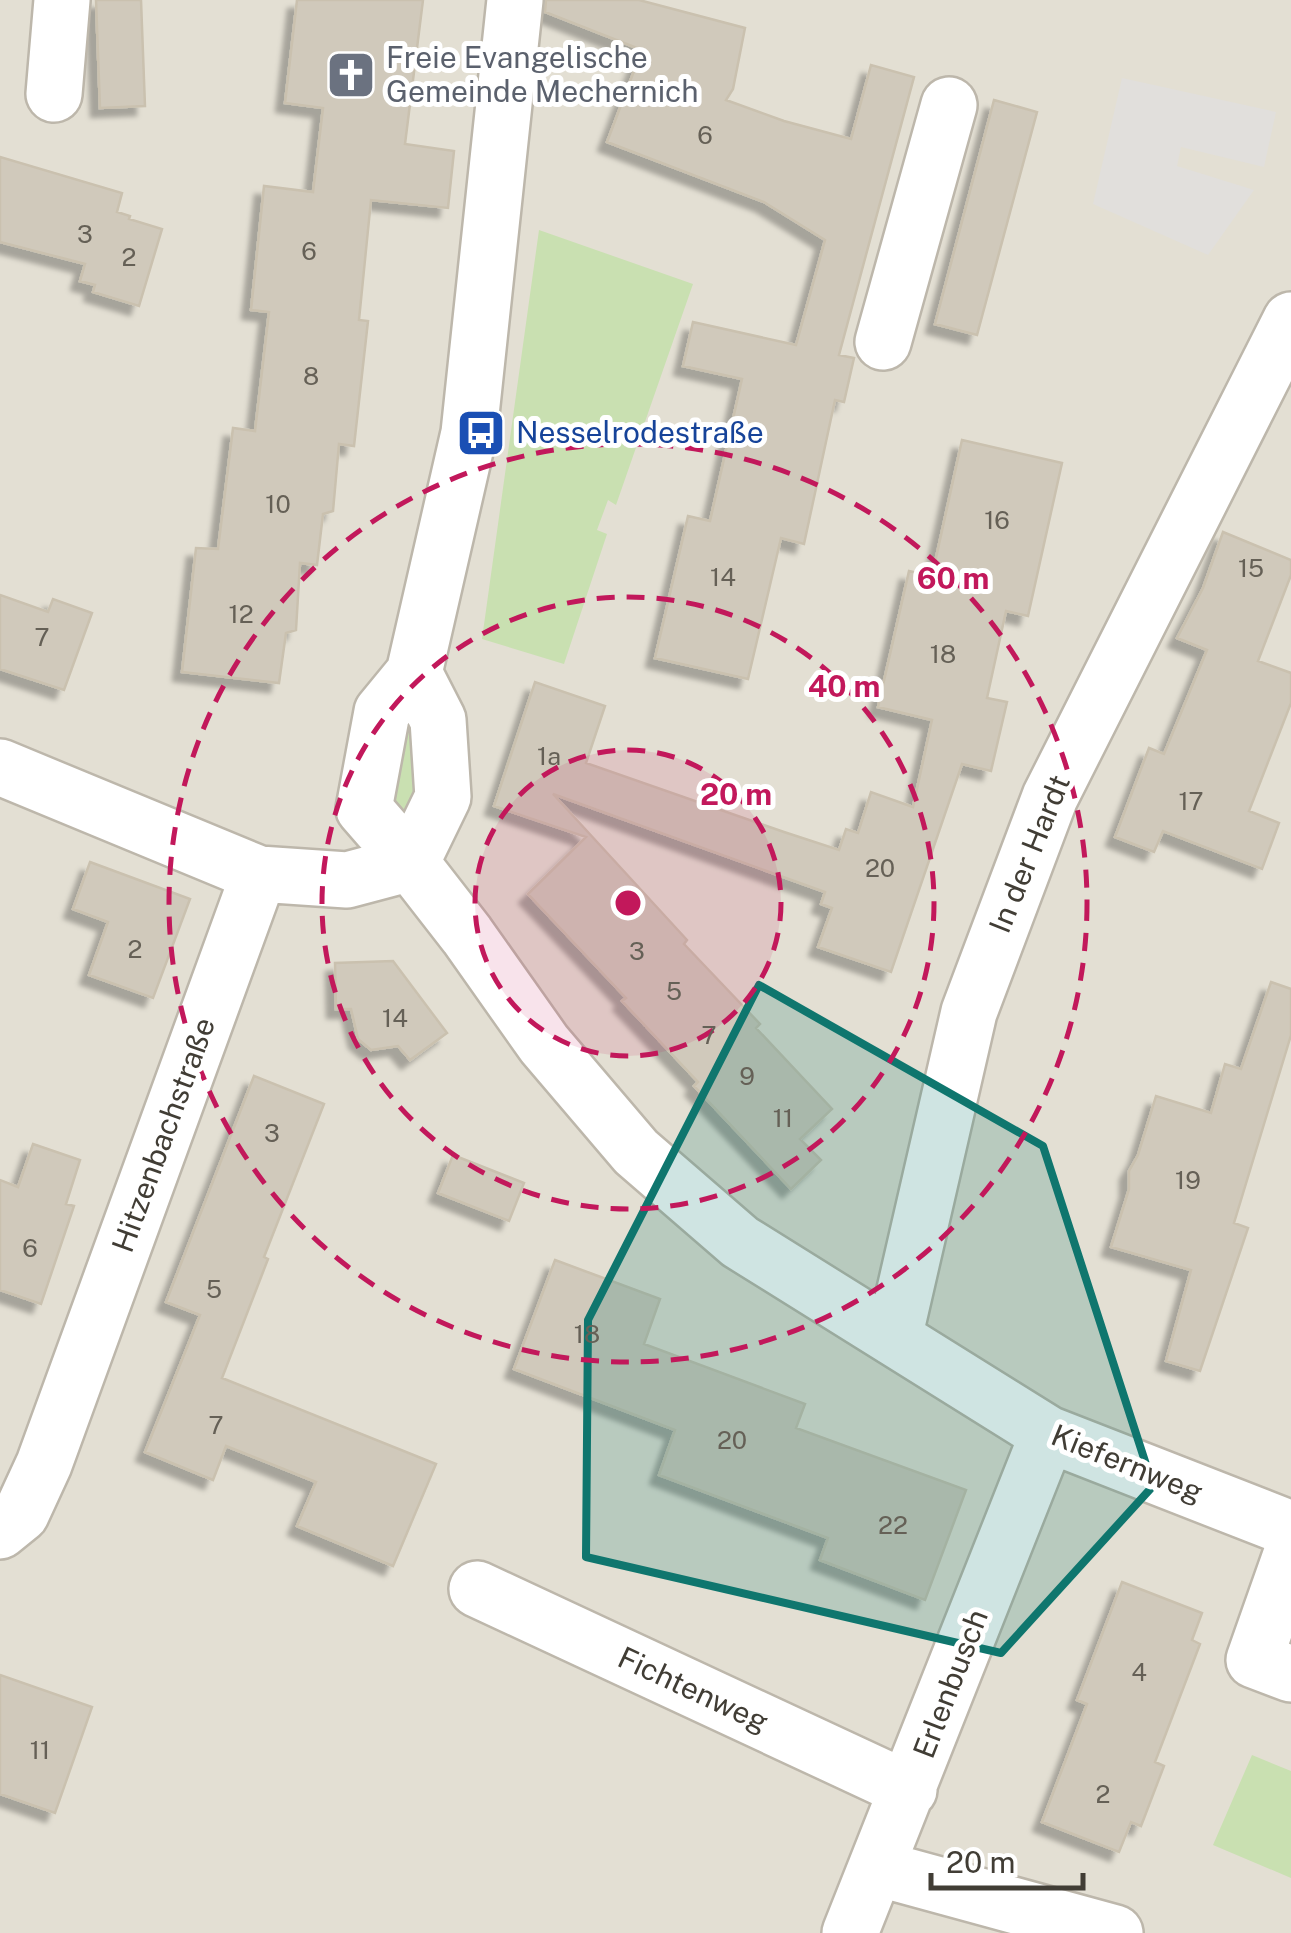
<svg xmlns="http://www.w3.org/2000/svg" width="1291" height="1933" viewBox="0 0 1291 1933" font-family="'Public Sans',sans-serif">
<style>
.residential{fill:#e3dfd3}
.green{fill:#c9e0b1}
.parking{fill:#e1dfdc}
.building{fill:#d0c9bb;stroke:#cac1af;stroke-width:2.5;filter:url(#shadow)}
.lines{fill:none;stroke-linecap:round;stroke-linejoin:round}
.minor-casing{stroke:#bdb7ab;stroke-width:60}
.minor{stroke:#fff;stroke-width:55}
.marked{fill:#0f766e;fill-opacity:0.2;stroke:#0f766e;stroke-width:8;stroke-linejoin:round}
.ring{fill:none;stroke:#c2185b;stroke-width:5;stroke-dasharray:18 12}
.labels{text-anchor:middle;stroke-width:10;stroke-linejoin:round;paint-order:stroke}
.number-label{font-size:25px;fill:#656056}
.worship-label{font-size:30px;fill:#5b616d;stroke:#fff;text-anchor:start}
.transit-label{font-size:30px;fill:#164399;stroke:#fff;text-anchor:start}
.street-label{font-size:30px;fill:#413d35;stroke:#fff}
.centre{fill:#c2185b;stroke:#fff;stroke-width:5}
.ring-label{font-size:30px;text-anchor:middle;font-weight:bold;fill:#c2185b;stroke:#fff;stroke-width:10;stroke-linejoin:round;paint-order:stroke}
</style>
<defs>
<filter id="shadow"><feDropShadow dx="-9" dy="9" stdDeviation="2.5" flood-color="#0004"/></filter>
</defs>
<rect width="100%" height="100%" fill="#f0ede4"/>
<path class="residential" d="M0 0H1291V1933H0Z"/>
<path class="green" d="M539 230 693 284 616 505 608 500 597 530 607 534 564 664 482 639Z
M405 728 412 732 416 809 391 822 389 749Z
M1252 1755 1291 1771V1878L1213 1845Z"/>
<path class="parking" d="M1122 78 1276 112 1264 167 1181 147 1177 166 1254 190 1208 255 1093 204Z"/>
<path class="building" d="M96 0H141L145 106 100 108Z
M297 0H423L405 144 454 151 448 208 371 200 359 320 368 321 354 446 339 444 333 511 323 514 317 565 300 563 296 630 286 633 279 683 182 672 196 548 218 549 233 428 255 431 269 312 251 310 264 186 313 192 323 108 285 103Z
M546 0H639L745 28 733 89 726 100 784 121 851 139 871 65 914 77 839 355 854 358 844 402 835 400 804 544 781 538 748 679 655 658 688 516 710 521 742 379 683 366 693 322 796 345 825 240 764 202 607 142 642 50 545 12Z
M994 100 1037 112 977 335 935 324Z
M0 157 122 193 117 212 130 216 129 219 162 229 139 306 93 292 95 285 80 281 85 264 0 242Z
M962 440 1062 463 1028 616 1006 611 987 698 1007 702 991 771 962 764 891 972 818 947 832 908 821 904 825 892 553 794 687 940 684 944 760 1024 756 1028 832 1109 800 1139 821 1160 791 1189 694 1086 698 1082 622 1001 626 998 528 894 586 837 494 806 535 682 605 706 586 763 784 832 839 850 846 829 858 833 871 792 913 807 932 720 878 707 909 571 932 576Z
M1223 532 1291 560V575L1258 661 1291 673V703L1249 811 1279 823 1262 869 1163 831 1154 852 1115 837 1149 748 1164 754 1207 650 1177 638 1203 588Z
M0 595 48 612 53 599 92 613 64 690 0 669Z
M90 862 190 899 153 998 89 975 108 922 73 909Z
M393 961 447 1033 410 1060 398 1046 371 1050 358 1039 351 1009H336L335 963Z
M1271 982 1291 989V1035L1234 1223 1248 1228 1200 1371 1166 1361 1191 1270 1111 1247 1129 1189V1171L1138 1155 1156 1096 1211 1113 1225 1064 1241 1069Z
M254 1076 324 1104 264 1257 268 1259 222 1378 436 1464 393 1566 297 1526 316 1482 226 1446 213 1480 145 1452 200 1315 166 1302Z
M33 1144 80 1160 66 1204 74 1206 41 1304 0 1290V1180L18 1187Z
M453 1155 524 1183 509 1221 438 1193Z
M555 1260 660 1299 644 1344 805 1404 796 1428 966 1490 925 1600 820 1560 828 1538 659 1475 675 1430 514 1369Z
M1122 1582 1202 1613 1192 1640 1200 1644 1155 1762 1164 1766 1141 1826 1131 1822 1119 1852 1042 1822 1087 1704 1077 1700Z
M0 1675 92 1707 55 1813 0 1794Z"/>
<g class="lines">
<g class="minor-casing">
<path id="minor" d="M515 0 469 433 414 673 382 712 364 809 411 863 467 935 544 1044 636 1152 740 1242 1048 1434 1291 1529
M54 94 62 0
M883 342 949 105
M0 767 259 874
M411 863 443 797 438 720 414 673
M894 1338 969 1012 1050 797 1291 320
M0 1531 21 1514 44 1464 259 874 347 880 411 863
M1291 1555 1254 1660 1291 1674
M477 1589 909 1790
M877 1868 1115 1933
M850 1933 1048 1434"/>
</g>
<use href="#minor" class="minor"/>
</g>
<path class="marked" d="M759 985 1043 1146 1153 1486 1001 1653 586 1557 588 1320Z"/>
<circle cx="628" cy="903" r="153" fill="#c2185b" fill-opacity=".12"/>
<g class="ring">
<circle cx="628" cy="903" r="153"/>
<circle cx="628" cy="903" r="306"/>
<circle cx="628" cy="903" r="459"/>
</g>
<defs>
<g id="church-square" transform="scale(2.5)"><rect x="-9" y="-9" width="18" height="18" rx="4" fill="#6b7280" stroke="#fff"/><path d="M-1.2-6h2.4v3.5h3.3v2.4h-3.3V6h-2.4V-.1h-3.3v-2.4h3.3Z" fill="#fff"/></g>
<g id="bus-square" transform="scale(2.5)"><rect x="-9" y="-9" width="18" height="18" rx="4" fill="#1a4fb4" stroke="#fff"/><path d="M-5-6H5V4H4V6H2V4H-2V6H-4V4H-5ZM-3.5-4V0h7V-4ZM-3.5 1.2v1.5H-2V1.2ZM2 1.2v1.5H3.5V1.2Z" fill="#fff"/></g>
</defs>
<g fill-rule="evenodd">
<use href="#church-square" x="351" y="75"/>
<use href="#bus-square" x="481" y="433"/>
</g>
<g class="labels">
<g class="number-label">
<text x="705" y="144">6</text>
<text x="85" y="243">3</text>
<text x="309" y="260">6</text>
<text x="129" y="266">2</text>
<text x="311" y="385">8</text>
<text x="278" y="513">10</text>
<text x="997" y="529">16</text>
<text x="1251" y="577">15</text>
<text x="723" y="586">14</text>
<text x="241" y="623">12</text>
<text x="42" y="646">7</text>
<text x="943" y="663">18</text>
<text x="549" y="765">1a</text>
<text x="1191" y="810">17</text>
<text x="880" y="877">20</text>
<text x="135" y="958">2</text>
<text x="637" y="960">3</text>
<text x="674" y="1000">5</text>
<text x="395" y="1027">14</text>
<text x="709" y="1044">7</text>
<text x="747" y="1085">9</text>
<text x="783" y="1127">11</text>
<text x="272" y="1142">3</text>
<text x="1188" y="1189">19</text>
<text x="30" y="1257">6</text>
<text x="214" y="1298">5</text>
<text x="587" y="1343">18</text>
<text x="216" y="1434">7</text>
<text x="732" y="1449">20</text>
<text x="893" y="1534">22</text>
<text x="1139" y="1681">4</text>
<text x="40" y="1759">11</text>
<text x="1103" y="1803">2</text>
</g>
<g class="worship-label">
<text x="386" y="68">Freie Evangelische<tspan x="386" dy="34">Gemeinde Mechernich</tspan></text>
</g>
<g class="transit-label">
<text x="516" y="443">Nesselrodestraße</text>
</g>
<g class="street-label">
<text transform="translate(1030 854) rotate(-68)" y="10">In der Hardt</text>
<text transform="translate(164 1135) rotate(-70)" y="10">Hitzenbachstraße</text>
<text transform="translate(1127 1464) rotate(22)" y="10">Kiefernweg</text>
<text transform="translate(951 1684) rotate(-69)" y="10">Erlenbusch</text>
<text transform="translate(693 1690) rotate(25)" y="10">Fichtenweg</text>
</g>
</g>
<circle cx="628" cy="903" r="15" class="centre"/>
<g class="ring-label">
<text x="953" y="589">60 m</text>
<text x="844" y="697">40 m</text>
<text x="736" y="805">20 m</text>
</g>
<path d="M931 1873v15h152v-15" fill="none" stroke="#413d35" stroke-width="5"/>
<text x="946" y="1873" font-size="30" fill="#413d35" stroke="#ffffff" stroke-width="8" paint-order="stroke">20 m</text>
</svg>
